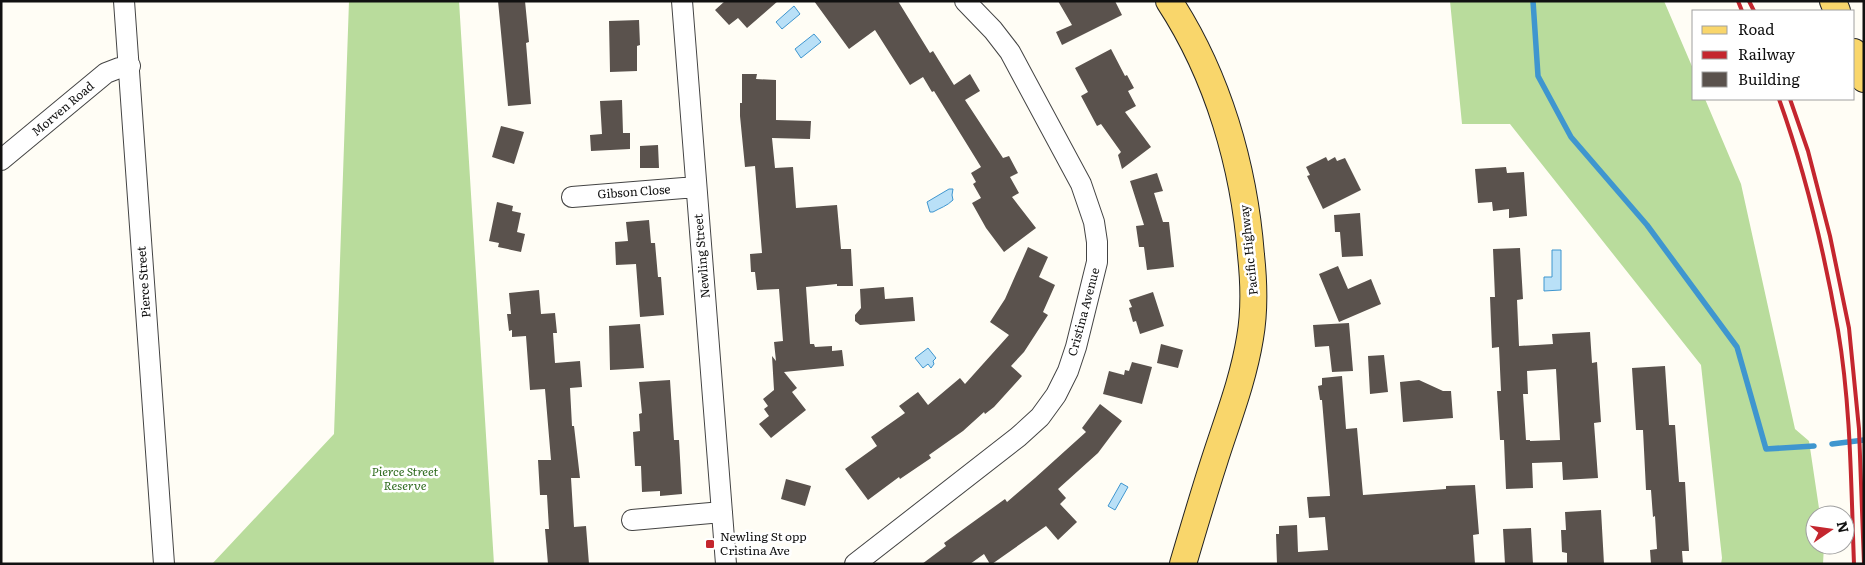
<svg xmlns="http://www.w3.org/2000/svg" width="1865" height="565" viewBox="0 0 1865 565" font-family="Literata,serif">
<style>
.forest{fill:#b9dc9c}
.water{fill:#b9e0f7;stroke:#3f96cf}
.lines{fill:none;stroke-linecap:round;stroke-linejoin:round}
.stream{stroke:#3f96cf;stroke-width:5.5}
.building{fill:#5a524d;fill-rule:evenodd}
.minor-casing{stroke:#444;stroke-width:22}
.major-casing{stroke:#222;stroke-width:28}
.minor{stroke:#fff;stroke-width:20}
.major{stroke:#f9d66b;stroke-width:26}
.rail{stroke:#c4262e;stroke-width:4}
.poi-dot{fill:#c4262e;stroke:#fff;stroke-width:2}
.labels{text-anchor:middle;stroke-width:5;stroke-linejoin:round;paint-order:stroke}
.street-label{font-size:12px;fill:#111;stroke:#fff}
.park-label{font-size:12px;font-style:italic;fill:#2f6b1f;stroke:#fff}
.poi-label{font-size:12px;fill:#111;stroke:#fff;text-anchor:start}
</style>
<rect width="100%" height="100%" fill="#fffdf5"/>
<path class="forest" d="M349 1H459L494 564H212L334 434Z
M1450 1H1664L1694 71V99H1705L1741 184 1795 429 1809 441 1820 515H1815V545H1824L1823 564H1721L1722 558 1701 365 1510 124H1462Z"/>
<path class="water" d="M794 6 800 14 782 29 776 22Z
M814 34 821 42 801 58 795 49Z
M949 189H953L952 195 953 200C947 206 940 208 933 212H930L927 202Z
M1552 250H1561V290L1544 291V277H1552Z
M928 348 936 358 933 361 934 364 931 368 928 364 923 368 915 358Z
M1121 483 1128 487 1115 510 1108 506Z"/>
<g class="lines">
<path class="stream" d="M1533 1 1538 76 1571 137 1647 225 1737 347 1766 449 1814 446
M1832 444 1864 440"/>
</g>
<path class="building" d="M498 1H525L529 42 526 43 531 104 508 106Z
M725 1H778L747 28 738 18 729 25 715 10Z
M814 1H898L930 53 933 51 954 85 970 74 980 91 965 100 1003 158 1009 156 1018 173 1010 177 1019 193 1012 197 1036 228 1004 252 986 228 972 203 981 198 973 184 976 182 971 173 981 167 934 91 932 92 923 77 910 85 875 30 849 49Z
M1058 1H1115L1122 15 1062 45 1056 32 1072 25Z
M639 20 640 45 637 46V71L610 72 609 21Z
M1111 49 1125 76 1127 75 1134 88 1128 91 1136 106 1125 112 1151 147 1122 169 1118 155 1121 152 1101 124 1097 126 1081 96 1088 92 1075 68Z
M742 74H757L756 79 776 80V120L811 121 810 139 772 138 775 168 793 167 796 208 837 205 841 249H851L853 286H837V284L806 287 810 344H814L815 347 832 346V351L842 350 844 366 784 372 797 388 792 392 806 410 771 438 759 424 769 416 764 409 768 406 763 399 774 390 772 356 776 361 774 342 783 341 779 289 757 290 755 272H751L750 254 762 253 755 166 745 167 740 116V103H742Z
M622 100 623 133H630V149L591 151 590 135 602 134 600 101Z
M501 126 524 132 514 164 492 157Z
M658 145 659 168H640V146Z
M1326 157 1328 161 1335 157 1337 161 1345 158 1361 190 1323 209 1307 176 1310 175 1306 167Z
M1506 167 1507 173 1524 172 1527 216 1509 218V209L1493 211 1492 202 1478 203 1475 169Z
M1157 173 1163 191 1154 193 1163 222H1169L1174 267 1147 270 1144 247H1139L1136 226 1144 225 1130 181Z
M497 202 513 206 512 211 521 213 517 232 525 234 521 252 498 247 499 243 489 241Z
M1360 213 1363 256 1342 257 1340 232H1335L1334 215Z
M649 220 651 243H655L658 277H661L664 315 640 317 636 264 616 265 615 242 628 241 626 222Z
M1028 247 1048 257 1039 277 1055 285 1043 312 1048 315 1024 352 1011 366 1022 376 994 407 985 414 984 412 963 431 929 455 931 458 900 479 899 477 868 500 845 469 877 446 871 437 905 413 899 406 918 392 928 405 960 378 965 384 1009 335 990 322 1005 299Z
M1520 248 1523 299 1517 300 1519 346 1553 344 1552 334 1590 332 1592 363 1597 362 1601 422 1594 423 1598 478 1563 480 1562 462 1532 463 1533 488 1506 489 1504 440H1500L1497 391H1501L1499 347 1492 348 1490 297H1495L1493 249ZM1556 369 1560 440 1530 441V440H1526L1523 394H1528L1527 371Z
M1338 266 1348 289 1371 279 1381 304 1339 322 1319 274Z
M884 287 885 299 913 297 915 321 860 325 855 321V315L861 308 860 289Z
M539 290 541 314 555 313 557 333H553L555 363 580 361 582 387 570 388 572 426H574L580 478H571L574 527 586 526 589 564H548L545 529H549L547 495H540L538 460H551L545 389 530 390 526 336 512 337V330L509 331 507 314H511L509 293Z
M1153 292 1164 326 1140 334 1136 321 1133 322 1129 308 1132 307 1129 300Z
M1349 323 1353 371 1332 372 1329 346 1315 347 1313 325Z
M640 324 644 368 610 370 609 326Z
M1161 344 1183 350 1178 368 1157 363Z
M1384 355 1388 392 1370 394 1368 356Z
M1132 362 1152 367 1142 404 1103 394 1109 371 1124 375 1125 370 1129 371Z
M1665 366 1669 425H1675L1679 482H1685L1689 551H1682L1683 564H1651L1650 550 1657 549 1655 516 1653 517 1651 490H1646L1643 430H1636L1632 368Z
M1342 376 1346 429 1357 428 1363 495 1446 489V486L1475 485 1479 534 1473 535 1475 564H1277L1276 534H1279V526L1297 525 1298 552 1328 550 1325 517 1309 518 1307 497 1330 496 1322 400H1320L1318 386 1322 385V378Z
M670 380 674 440H679L682 494 660 496V491L642 492 641 466H635L633 432 640 431 639 414 642 413 639 382Z
M1419 380 1443 391H1451L1453 418 1403 422 1400 382Z
M1100 404 1122 421 1098 453 1058 489 1066 498 1060 504 1077 522 1058 540 1046 526 992 564H990L984 554 970 564H922L946 546 944 543 1005 499 1007 502 1035 478 1086 432 1082 428Z
M786 479 811 486 805 506 781 499Z
M1601 510 1604 564H1567V553L1562 552 1561 530H1566L1565 512Z
M1531 528 1533 564H1505L1503 529Z"/>
<g class="lines">
<g class="minor-casing">
<path id="minor" d="M124 1 164 564
M682 1 726 564
M1 160 106 73 119 68 130 66
M572 197 696 187
M632 520 722 512
M855 564 1018 437 1040 417 1056 395 1068 371 1076 347 1097 262V242L1094 222 1081 184 1025 80 1010 52 993 30 965 1"/>
</g>
<g class="major-casing">
<path id="major" d="M1169 1C1218 76 1244 166 1251 255 1254 283 1255 310 1250 338 1243 381 1227 421 1214 462 1203 496 1193 530 1183 564
M1833 1 1837 11
M1854 52 1864 79"/>
</g>
<use href="#minor" class="minor"/>
<use href="#major" class="major"/>
<path class="rail" d="M1738 1 1742 11
M1749 1 1754 11
M1779 99C1806 174 1824 251 1838 330 1851 407 1851 486 1854 564
M1790 99 1808 151 1830 236 1849 328 1859 429 1864 564"/>
</g>
<rect class="poi-dot" x="705" y="539" width="10" height="10" rx="2.5"/>
<g class="labels">
<g class="street-label">
<text transform="translate(63 109) rotate(-40)" y="4">Morven Road</text>
<text transform="translate(634 192) rotate(-4)" y="4">Gibson Close</text>
<text transform="translate(1249 250) rotate(-96)" y="4">Pacific Highway</text>
<text transform="translate(702 256) rotate(-95)" y="4">Newling Street</text>
<text transform="translate(144 282) rotate(-94)" y="4">Pierce Street</text>
<text transform="translate(1084 312) rotate(-75)" y="4">Cristina Avenue</text>
</g>
<g class="park-label">
<text x="405" y="476">Pierce Street<tspan x="405" dy="14">Reserve</tspan></text>
</g>
<g class="poi-label">
<text x="720" y="541">Newling St opp<tspan x="720" dy="14">Cristina Ave</tspan></text>
</g>
</g>
<rect width="1865" height="565" fill="none" stroke="#111111" stroke-width="5"/>
<rect x="1692" y="10" width="162" height="90" fill="#ffffff" stroke="#a0a0a0"/>
<rect x="1702" y="26" width="25" height="8" fill="#f9d66b" stroke="#a0a0a0"/>
<text x="1738" y="35" font-size="15" fill="#111111">Road</text>
<rect x="1702" y="51" width="25" height="8" fill="#c4262e" stroke="#a0a0a0"/>
<text x="1738" y="60" font-size="15" fill="#111111">Railway</text>
<rect x="1702" y="72" width="25" height="15" fill="#5a524d" stroke="#a0a0a0"/>
<text x="1738" y="85" font-size="15" fill="#111111">Building</text>
<g transform="translate(1830 530) rotate(77)"><circle r="24" fill="#ffffff" stroke="#a0a0a0"/>
<path d="M0-4L9 19L0 12L-9 19Z" fill="#c4262e"/>
<text y="-8" font-size="14" font-weight="bold" text-anchor="middle" fill="#111111">N</text>
</g>
</svg>
